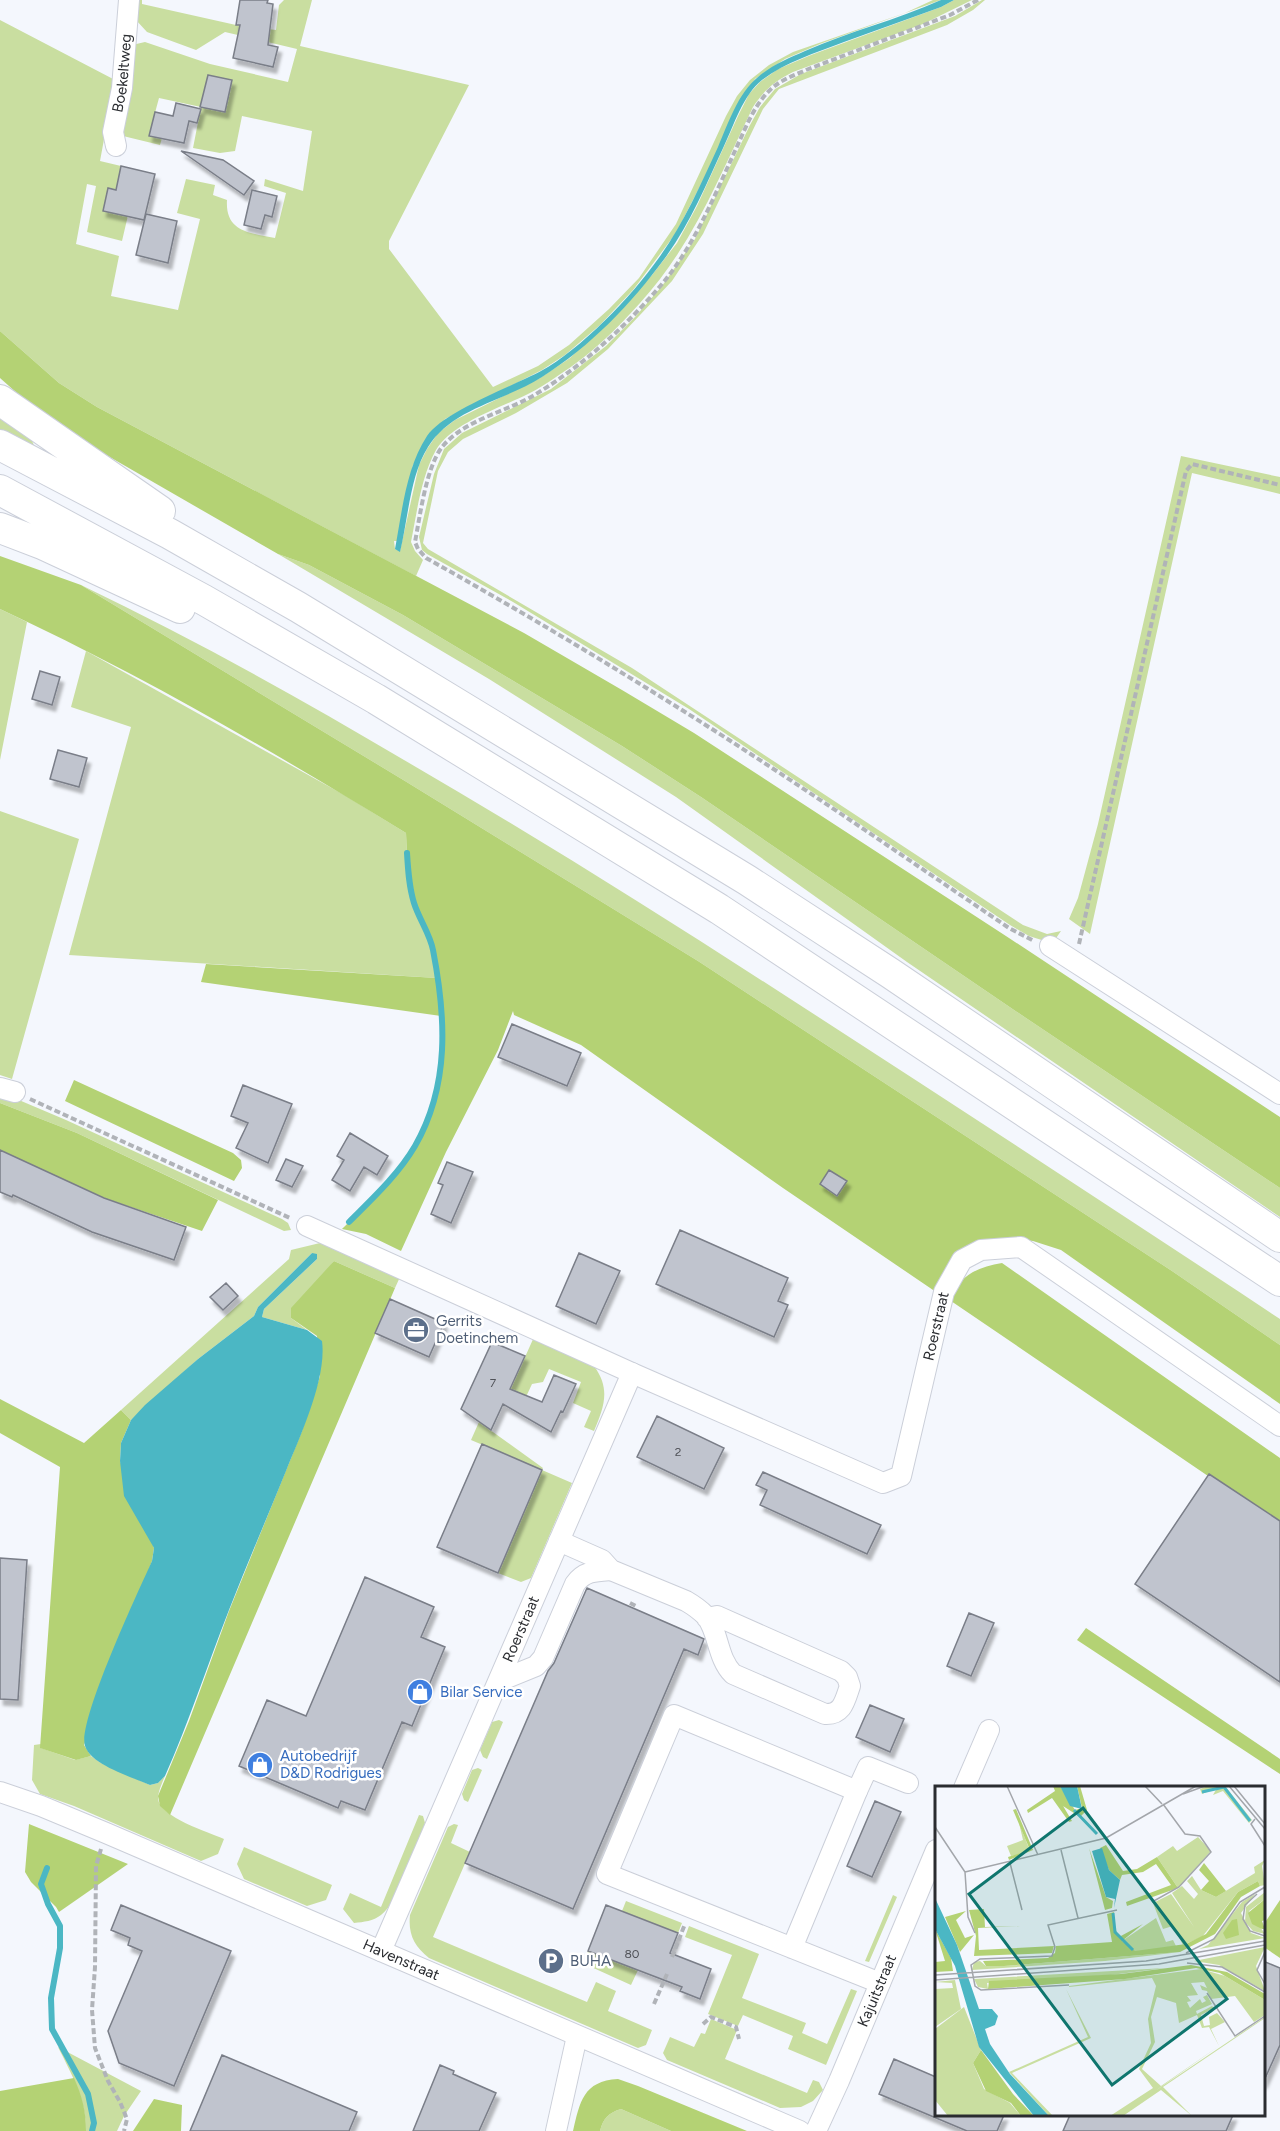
<svg xmlns="http://www.w3.org/2000/svg" width="1280" height="2131" viewBox="0 0 1280 2131" font-family="Figtree,sans-serif">
<style>
.green{fill:#c9dea0}
.forest{fill:#b4d274}
.water{fill:#4bb7c4}
.lines{fill:none;stroke-linecap:round;stroke-linejoin:round}
.stream{stroke:#4bb7c4;stroke-width:6}
.building{fill:#c0c4ce;stroke:#7a7e88;stroke-width:1.5;filter:url(#shadow)}
.minor-casing{stroke:#cbcfd9;stroke-width:22}
.highway-casing{stroke:#cbcfd9;stroke-width:32}
.path{stroke:#b0b3b8;stroke-width:4;stroke-dasharray:6 3;stroke-linecap:butt}
.minor{stroke:#fff;stroke-width:20}
.highway{stroke:#fff;stroke-width:30}
.labels{text-anchor:middle;stroke-width:5;stroke-linejoin:round;paint-order:stroke}
.number-label{font-size:12px;fill:#505258}
.street-label{font-size:15px;fill:#2a2c30;stroke:#fff}
.service-label{font-size:15px;fill:#4e5e75;stroke:#fff;text-anchor:start}
.shop-label{font-size:15px;fill:#366cbe;stroke:#fff;text-anchor:start}
.inset-river{fill:none;stroke:#4bb7c4;stroke-width:3}
.inset-road{fill:none;stroke:#a3a6ab;stroke-width:1.5}
.view{fill:#0f766e;fill-opacity:0.15;stroke:#0f766e;stroke-width:3}
.inset-edge{fill:none;stroke:#2a2c30;stroke-width:3}
</style>
<defs>
<filter id="shadow"><feDropShadow dx="3.5" dy="6" stdDeviation="1.5" flood-color="#0004"/></filter>
</defs>
<rect width="100%" height="100%" fill="#f4f7fd"/>
<path class="green" d="M134 0H142V4L236 25 276 30 279 5 284 0H312L300 46 469 85 389 241V249L493 387 538 366 569 345 609 309 639 278 676 224 726 116 737 96 750 80 769 65 793 52 905 13 933 0H941L820 44 785 59 755 79 676 233 633 290 600 325 565 355 542 370 445 419 413 465 397 541H394L395 549 400 551 419 465 427 449 438 433 455 420 540 378 570 358 652 275 677 243 697 206 738 116 749 94 760 82 778 69 811 55 941 7 954 0H972L923 24 793 72C775 81 764 90 753 107 719 177 693 245 640 303 616 330 589 356 559 375 549 382 538 389 528 394 500 408 452 423 436 450 421 477 417 512 411 542L415 551 423 560 416 576 97 407 59 383 0 331V20L115 80 100 161 121 166 133 194 122 241 87 232 96 186 87 184 76 244 119 256 111 296 178 310 200 219 177 213 186 179 215 185 213 195 227 200C225 232 250 233 275 238L286 193 264 186 265 179 303 191 312 131 242 116 235 151 220 153 193 148 201 107 159 98 149 135 162 138 160 145 123 136 119 126 132 45 145 42 210 64 288 82 297 49 225 32 196 50 147 32 136 20Z
M982 0H985L973 10 947 25 779 89 763 109 703 234 672 281 608 349 567 383 516 413 463 439 448 452 438 471 423 543 428 549 632 668 1023 925 1047 934 1061 931 1054 941 1051 943 1029 936 1010 925 689 709 513 602 427 554 422 550 419 537 434 474 444 449 462 433 551 389 606 346 635 317 662 286 695 239 750 125 760 107 775 89 801 74 955 16Z
M0 410 29 434 36 450 0 432Z
M1181 456 1280 477V494L1192 473 1090 934 1069 919 1078 898 1098 824Z
M278 554 309 565 403 615 622 746 701 797 1014 1010 1280 1188V1217L907 962 676 797 489 679Z
M81 585C192 638 299 698 404 760 535 836 662 916 789 998 953 1104 1117 1211 1280 1319V1345L1172 1271 698 961 405 781Z
M0 609 27 622 0 760Z
M86 651 346 796 406 833 408 875 414 902 432 947 437 978 69 955 131 727 71 707Z
M0 811 79 839 12 1079 0 1075Z
M0 1092 66 1120 282 1219 288 1223 291 1230 284 1231 77 1133 0 1103Z
M320 1243 400 1277 395 1288 334 1261 291 1318 307 1330 262 1317 264 1309 317 1259 312 1253 258 1307 254 1316 198 1359 131 1420 121 1410 289 1259 291 1250Z
M534 1337 594 1366C611 1389 604 1407 594 1431L584 1427 591 1411 573 1403 581 1382 549 1369 543 1382 532 1384 519 1412 504 1404Z
M479 1422 543 1468 542 1470 572 1483 531 1578 521 1582 498 1573 542 1470 471 1440Z
M499 1720 503 1722 487 1759 483 1757 480 1750 492 1722Z
M41 1744V1748L75 1760 91 1756 101 1763 150 1785 158 1783 165 1776C162 1783 158 1792 158 1799 160 1817 208 1832 224 1839L218 1854 201 1861 74 1806 40 1794 32 1780 34 1745Z
M478 1768 482 1770 468 1802 464 1800 462 1794 472 1770Z
M419 1815 423 1816 425 1823C416 1846 399 1902 381 1915 373 1921 364 1922 354 1923L343 1909 350 1893 381 1907Z
M454 1824 458 1825 451 1843 470 1852 433 1937 587 2002 596 1982 616 1991 608 2011 652 2030 646 2045 638 2048 429 1958C414 1946 408 1934 410 1915L448 1827Z
M244 1847 332 1885 326 1900 307 1906 244 1879 237 1864Z
M893 1895 897 1897 869 1962 865 1961Z
M626 1901 682 1923 678 1933 622 1911Z
M689 1926 759 1954 742 1998 806 2023 802 2033 827 2044 851 1989 857 1991 826 2065 788 2049 793 2036 743 2015 738 2026 708 2014 732 1955 685 1937Z
M588 1951 638 1970 631 1985 589 1966 586 1959Z
M711 2019 737 2030 725 2059 807 2093 813 2080 819 2082 823 2090 813 2101 801 2107 780 2108 667 2060 663 2053 670 2037 694 2047 701 2033 705 2034Z
M58 2047 141 2091 124 2116 117 2131H86C86 2099 72 2075 58 2047Z
M621 2109 671 2131H600C603 2119 608 2113 621 2109Z"/>
<path class="forest" d="M0 331 59 383 97 407 524 633 622 690 694 733 1009 938 1280 1117V1188L1014 1010 701 797 622 746 403 615 309 565 278 554 75 437 27 402 0 378Z
M0 556 81 585 405 781 698 961 1172 1271 1280 1345V1404L1061 1250 1033 1241 1011 1238 981 1244 936 1292 783 1188 581 1045 514 1015 513 1011 498 1050 446 1152 401 1251 366 1234 342 1229C387 1185 430 1140 441 1076 444 1056 442 1035 441 1016L201 982 206 964 437 978 432 947 414 902 408 875 406 833C274 752 140 674 0 609Z
M74 1080 233 1153 241 1160 242 1168 234 1181 65 1101Z
M0 1103 77 1133 218 1200 202 1231 104 1198 0 1150Z
M334 1261 395 1288 170 1815 160 1806 158 1796 189 1721 229 1611 302 1431 320 1376 317 1336 291 1318V1308Z
M1002 1263 1280 1458V1521L1209 1474 1208 1476 951 1301C958 1275 978 1267 1002 1263Z
M0 1399 84 1443 121 1410 131 1420 121 1443 120 1461 154 1548 152 1561 84 1745 91 1756 76 1760 40 1748 60 1467 0 1433Z
M1086 1628 1280 1759V1774L1077 1640Z
M29 1824 128 1864 59 1912 56 1907 31 1882 25 1872Z
M1280 1900V1958L1264 1947V1924Z
M74 2078C82 2096 86 2111 86 2131H0V2091Z
M618 2079 638 2086 747 2131H671L621 2109C608 2113 603 2119 600 2131H573C580 2102 583 2081 618 2079Z
M154 2099 182 2105 181 2131H133Z"/>
<path class="water" d="M941 0H954L941 7C909 19 876 30 844 42 816 53 785 62 762 80 743 95 734 125 724 146 706 185 690 224 665 258 631 304 591 346 542 377 505 401 452 408 428 447 410 475 408 520 400 552L395 549C402 512 406 468 427 436 443 412 513 386 541 371 580 350 632 296 658 259 683 225 700 186 718 147 728 124 738 93 758 77 772 65 789 58 805 51 850 31 897 20 941 0Z
M312 1253 317 1254V1259L264 1309 262 1317 307 1330 322 1341C327 1379 300 1436 286 1471 267 1518 247 1564 229 1610 207 1666 189 1722 165 1776L158 1783 150 1785C132 1777 91 1765 85 1746 77 1722 139 1590 152 1561L154 1548 124 1496 120 1461 121 1443 131 1420 145 1405 198 1359 254 1316 258 1307Z"/>
<g class="lines">
<path class="stream" d="M349 1222C372 1199 398 1175 415 1146 450 1085 446 1017 433 950 430 934 419 919 414 903 409 887 408 870 407 853
M47 1868 41 1884 48 1904 60 1926V1948L51 1998 52 2029 88 2094 94 2123 92 2131"/>
</g>
<path class="building" d="M240 0H268L267 3 273 4 268 45 278 47 273 67 233 58 240 25H236Z
M208 75 232 80 225 112 200 107Z
M176 103 201 109 197 123 189 121 184 143 149 136 155 112 173 116Z
M181 151 223 160 254 181 244 195Z
M121 166 155 174 144 220 103 211 108 188 116 190Z
M252 190 277 196 272 217 265 215 261 229 244 225Z
M146 214 177 221 168 263 136 255Z
M40 671 60 677 52 705 32 699Z
M58 750 87 758 79 787 50 779Z
M512 1024 581 1053 567 1086 498 1057Z
M243 1085 292 1104 268 1163 236 1148 248 1123 231 1116Z
M350 1133 388 1156 377 1175 364 1167 350 1191 332 1180 344 1160 337 1156Z
M0 1150 104 1198 186 1227 174 1260 92 1232 13 1195 12 1197 0 1192Z
M286 1159 303 1166 292 1187 276 1180Z
M447 1162 473 1172 451 1223 431 1214 443 1185 438 1183Z
M829 1170 847 1181 837 1196 820 1184Z
M680 1230 788 1278 778 1301 788 1305 774 1337 656 1284Z
M579 1253 620 1271 596 1324 556 1306Z
M226 1283 238 1296 223 1310 210 1297Z
M390 1299 444 1323 429 1357 375 1333Z
M492 1342 525 1356 510 1389 542 1402 554 1375 576 1384 563 1412 561 1411 551 1432 503 1404 491 1430 461 1409Z
M657 1416 724 1448 704 1489 637 1457Z
M482 1444 542 1470 498 1573 437 1547Z
M763 1472 881 1525 867 1554 760 1505 767 1490 756 1485Z
M1209 1474 1280 1521V1682L1135 1584Z
M0 1558 27 1560 18 1700 0 1699Z
M365 1577 434 1607 421 1637 445 1647 412 1726 402 1722 365 1810 341 1801 338 1808 239 1766 267 1700 306 1716Z
M587 1588 704 1639 698 1655 684 1649 573 1909 465 1863 548 1671 554 1663Z
M969 1613 994 1623 971 1676 947 1666Z
M870 1705 904 1719 890 1752 856 1737Z
M875 1801 901 1812 872 1877 847 1866Z
M121 1905 231 1951 174 2086 119 2063 108 2031 142 1951 128 1945 130 1938 111 1930Z
M606 1905 678 1933 670 1953 711 1969 700 1999 680 1991 682 1987 588 1951Z
M1263 1961 1280 1968V2045L1263 2083Z
M222 2055 357 2112 349 2131H190Z
M894 2059 936 2077V2115H1004L997 2131H967L879 2094Z
M440 2065 454 2071 453 2074 496 2093 479 2131H413Z
M1070 2115H1233L1226 2131H1063Z"/>
<g class="lines">
<g class="minor-casing">
<g id="minor">
<path id="s1" d="M116 146 113 132 122 88 129 0"/>
<path d="M1050 946 1280 1094"/>
<path d="M0 1088 15 1092"/>
<path id="s2" d="M307 1226 632 1373 883 1483 901 1476 944 1292 962 1260 981 1250 1021 1247 1280 1426"/>
<path d="M559 1541 602 1560 611 1570 686 1601C693 1605 700 1610 706 1616 719 1632 717 1658 733 1674L825 1714C843 1715 845 1700 850 1686L847 1677 841 1671 717 1616 707 1618"/>
<path d="M499 1681 536 1666 543 1658 575 1584C584 1571 596 1571 611 1570"/>
<path d="M964 1788 989 1730"/>
<path d="M857 1791 868 1767 908 1783"/>
<path id="s3" d="M0 1792 41 1806 106 1833 800 2131"/>
<path d="M792 1948 857 1791 674 1715 607 1874 880 1983"/>
<path id="s4" d="M381 1951 632 1373"/>
<path d="M556 2131 577 2036"/>
<path id="s5" d="M816 2131 839 2081 936 1850"/>
</g>
</g>
<g class="highway-casing">
<path id="highway" d="M0 400 160 511
M0 445 170 534 298 607 747 880 890 973 1280 1237
M0 490 204 600 376 699 719 909 1280 1281
M0 528 42 544 180 608"/>
</g>
<path class="path" d="M978 0 950 15 806 70C793 76 780 80 770 90 753 106 744 132 734 153 714 197 694 246 662 284 626 326 584 365 536 394 507 412 465 419 442 447 426 468 420 516 415 542L418 549 426 558C505 602 584 649 661 697 779 770 894 850 1009 928L1034 941
M1079 944 1186 471 1192 464 1280 485
M30 1099 290 1218
M630 1603 636 1606
M101 1849 96 1866 95 1967 92 2010 95 2048 108 2081 120 2102 127 2119 124 2131
M672 1957 685 1924
M654 2004 667 1974
M703 2024 711 2017 736 2027 739 2039"/>
<use href="#minor" class="minor"/>
<use href="#highway" class="highway"/>
</g>
<defs>
<g id="office-disc" transform="scale(1.35)"><circle r="9.5" fill="#5c6f8a" stroke="#fff"/><path d="M-6-3h4V-5.5h4V-3h4V5H-6ZM-1-4.5V-3h2v-1.5ZM-6 0V1H6V0Z" fill="#fff"/></g>
<g id="shop-disc" transform="scale(1.35)"><circle r="9.5" fill="#3f7fe0" stroke="#fff"/><path d="M-5-2.5h2.3a2.7 3.5 0 0 1 5.4 0H5L5.5 6h-11ZM-1.5-2.5h3a1.5 2.3 0 0 0-3 0Z" fill="#fff"/></g>
<g id="parking-disc" transform="scale(1.35)"><circle r="9.5" fill="#5c6f8a" stroke="#fff"/><path d="M-3.5-5.5H1a3.5 3.5 0 0 1 0 7H-1V5.5H-3.5ZM-1-3.4V-.6H.8a1.4 1.4 0 0 0 0-2.8Z" fill="#fff"/></g>
</defs>
<g fill-rule="evenodd">
<use href="#office-disc" x="416" y="1330"/>
<use href="#shop-disc" x="420" y="1692"/>
<use href="#shop-disc" x="260" y="1765"/>
<use href="#parking-disc" x="551" y="1961"/>
</g>
<g class="labels">
<g class="number-label">
<text x="493" y="1387">7</text>
<text x="678" y="1456">2</text>
<text x="632" y="1958">80</text>
</g>
<g class="street-label">
<text dy="5" stroke="none"><textPath href="#s1" startOffset="74">Boekeltweg</textPath></text>
<text dy="5" stroke="none"><textPath href="#s2" startOffset="804">Roerstraat</textPath></text>
<text dy="5" stroke="none"><textPath href="#s4" startOffset="351">Roerstraat</textPath></text>
<text dy="5" stroke="none"><textPath href="#s3" startOffset="435">Havenstraat</textPath></text>
<text dy="5" stroke="none"><textPath href="#s5" startOffset="153">Kajuitstraat</textPath></text>
</g>
<g class="service-label">
<text x="436" y="1326">Gerrits<tspan x="436" dy="17">Doetinchem</tspan></text>
<text x="570" y="1966">BUHA</text>
</g>
<g class="shop-label">
<text x="440" y="1697">Bilar Service</text>
<text x="280" y="1761">Autobedrijf<tspan x="280" dy="17">D&amp;D Rodrigues</tspan></text>
</g>
</g>
<g transform="translate(935 1786)">
<rect width="330" height="330" fill="#f4f7fd"/>
<path d="M273 0H290L317 34 314 37 288 5 278 9 282 2 267 8 265 3ZM84 37 95 65 76 70 72 60 88 54ZM263 51 276 65 243 102 222 71 238 60 242 65ZM330 74 327 80 330 99 325 100 323 95 303 106 267 151 248 159 238 140 228 143 218 117 236 108 259 141 237 107 247 100 259 113 263 108 252 95 257 90 266 104 281 111 320 87 319 81ZM330 106V113L314 125 330 148 318 145 310 136 311 121ZM320 108 306 127 316 147 330 152 264 163 273 159 307 116ZM221 132 231 156 238 154 241 160 200 166 187 155ZM330 161 321 180 330 205 284 179 259 175ZM245 166 170 175 37 184 39 176 45 175 51 180H69ZM230 182 176 189 52 197 53 203 43 201 39 193ZM266 183 290 190 330 214V229L319 236 300 210 276 213 272 205 267 204 265 199 272 202 269 196 256 197 263 209 252 210 256 215 252 216 255 222 265 213 267 217 271 215 268 211 272 209 277 218 261 225 262 228 277 220 283 226 279 222 266 229 269 240 275 239 274 231 282 227 290 236 276 243 284 260 220 305 330 231V232L228 301 257 330 226 304 188 330H175L218 302 204 283 216 257 213 233 221 200 217 192 134 201V200ZM222 211 241 217 244 237 262 229 267 242 274 241 284 260 226 300 207 283 220 256 216 231ZM20 194 26 223 0 241V203L18 202 17 197 0 196ZM131 203 156 252 77 287 118 330H114L74 286 153 251ZM29 221 46 264 38 277 49 303 75 317 86 330H13L0 314V243Z" fill="#c9dea0" fill-rule="evenodd"/>
<path d="M118 0H125L140 24 147 22 142 0H145L152 24 145 31 128 20 121 8 137 35 134 36 117 12 93 27 92 24 120 5ZM81 23 98 64 74 74 73 71 95 64 78 24ZM171 59 188 85 202 83 222 71 243 102 192 120 191 116 236 99 221 78 208 86 187 89 185 94 174 84 165 62ZM154 62 171 111 178 115 177 122 170 124ZM269 77 291 105 281 111 266 104 274 95 264 84ZM323 95 325 100 306 111 280 148 245 166 69 180H51L48 175 113 172 120 167 121 160 177 156 172 128 179 126 178 138 184 151 208 138 187 155 200 165 251 158 271 148 303 106ZM330 113V134L327 135 330 143H327L317 138 313 127ZM49 123 50 141 85 140 43 142 44 164 119 160 117 167 39 170 41 150 34 124ZM31 125 21 134 30 152 39 149 25 166 10 131ZM302 133 304 149 291 153 288 147 297 134ZM0 143 16 172 18 185 0 186V176L10 175ZM256 179 292 186 330 208V214L285 187 261 182 190 193 53 203 54 195 186 188ZM46 264 78 308 99 330H86L76 317 51 305 38 277Z" fill="#b4d274"/>
<path d="M125 0H142L147 23 135 20ZM167 62 174 84 185 94 179 122 180 113 171 111 157 65ZM0 112 22 159 44 223H57L63 230 60 239 50 243 55 258 75 288 114 330H99L44 261 20 180 0 143Z" fill="#4bb7c4"/>
<path class="inset-river" d="M267 6 289 1 315 35M139 24 162 48M178 127 180 146 198 164"/>
<path class="inset-road" d="M72 0 103 69M210 0 227 18M294 0 330 43M299 0 330 38M248 8 270 0M320 33 316 38 330 60M0 41 30 86 33 131 40 147M126 64 143 132M75 77 87 124M30 86 171 52 261 0M322 108 310 119 308 133 315 145 330 150M217 116 244 101 276 66 265 50 250 48 228 18M330 166 322 184 330 198M251 167 279 153 305 116 330 101M252 177 287 181 330 206M0 189 211 175 330 155M0 194 224 178 330 159M134 199 46 204 40 200 36 179 45 173 117 170 120 161 113 139 182 124M272 207 300 250 330 230"/>
<path class="view" d="M148 22 292 213 177 299 34 108Z"/>
<rect width="330" height="330" class="inset-edge"/>
</g>
</svg>
